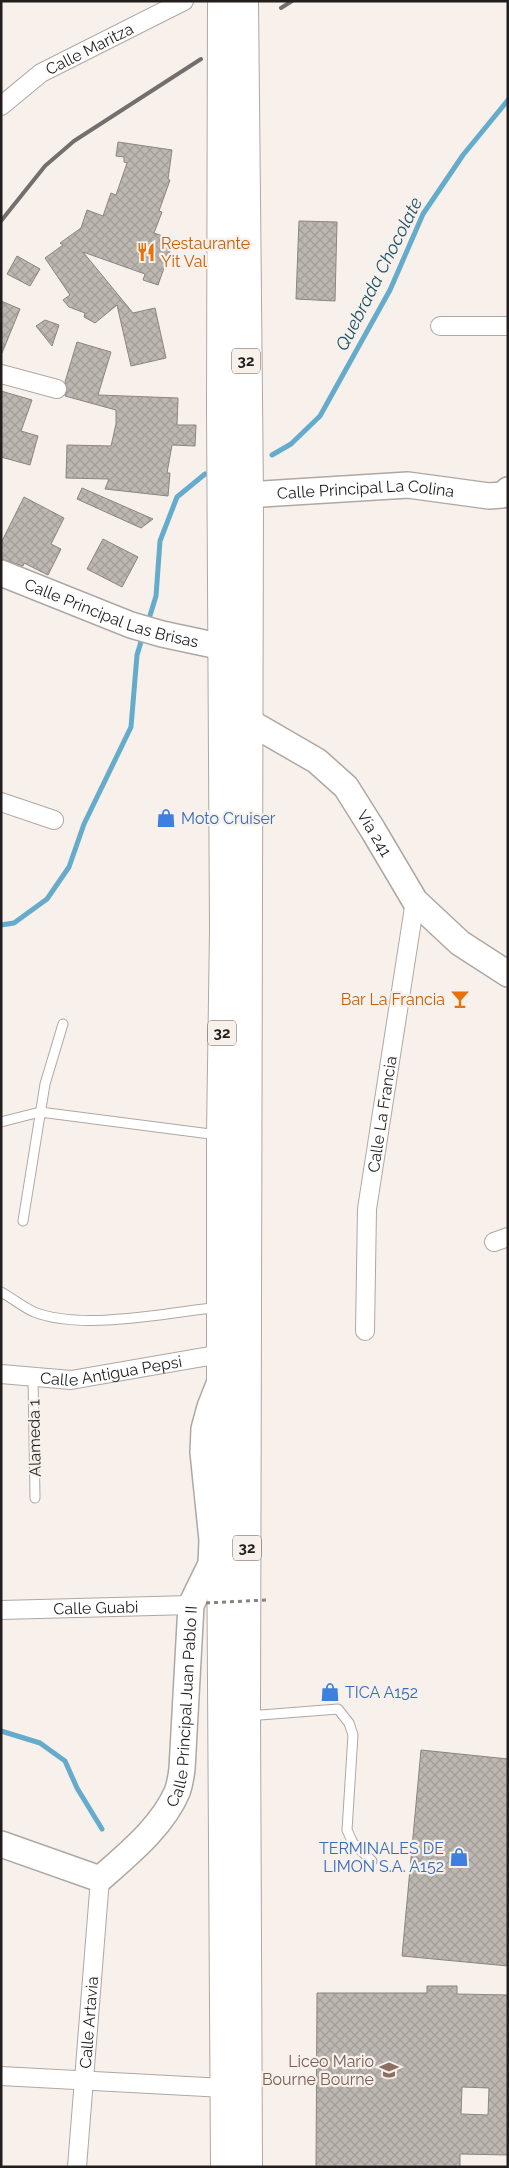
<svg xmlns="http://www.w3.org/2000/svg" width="509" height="2168" viewBox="0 0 509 2168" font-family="Raleway,sans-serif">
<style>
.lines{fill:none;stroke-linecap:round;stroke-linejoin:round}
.stream{stroke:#65accc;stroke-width:5}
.building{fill:url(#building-cross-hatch);stroke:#8a8580;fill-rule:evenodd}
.lane-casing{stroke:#aea8a4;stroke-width:11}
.street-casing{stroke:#aea8a4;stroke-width:20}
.secondary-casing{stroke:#aea8a4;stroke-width:28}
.highway-casing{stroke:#aea8a4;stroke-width:30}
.lane{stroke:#fff;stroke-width:9}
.street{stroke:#fff;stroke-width:18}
.secondary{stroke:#fff;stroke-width:25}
.highway{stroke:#fff;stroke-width:28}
.rail{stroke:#736f6c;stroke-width:4}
.path-bridge{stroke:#888380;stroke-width:3;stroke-dasharray:4 4;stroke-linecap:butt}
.labels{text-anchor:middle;stroke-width:4.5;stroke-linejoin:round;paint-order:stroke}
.shield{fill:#f7f0eb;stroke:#615d5b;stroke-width:1}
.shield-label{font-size:15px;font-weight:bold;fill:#211e1d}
.street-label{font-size:16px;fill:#211e1d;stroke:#f7f0eb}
.food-label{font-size:16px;fill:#c56008;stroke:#f7f0eb;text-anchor:start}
.shop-label{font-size:16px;fill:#366cbe;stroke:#f7f0eb;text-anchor:start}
.education-label{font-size:16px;fill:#785e54;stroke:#f7f0eb;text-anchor:end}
.water-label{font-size:18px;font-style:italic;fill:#1a536a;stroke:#f7f0eb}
</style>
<defs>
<pattern id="building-cross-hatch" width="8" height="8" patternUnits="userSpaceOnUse" patternTransform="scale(1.25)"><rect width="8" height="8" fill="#bdb7b2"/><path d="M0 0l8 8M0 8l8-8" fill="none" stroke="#a29d99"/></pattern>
</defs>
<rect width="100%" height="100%" fill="#f7f0eb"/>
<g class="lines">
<path class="stream" d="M272 455 291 444 320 416 390 290 423 214 463 155 508 100
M148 622 156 596 160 541 177 497 205 474
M1 925 14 923 47 899 69 867 84 824 131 727 137 655 143 635
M1 1731 40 1743 65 1761 77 1788 102 1829"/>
</g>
<path class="building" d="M118 142 172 150 168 179 170 180 159 211 162 212 154 233 174 240 158 285 143 280 145 274 83 252 133 313 155 308 166 358 131 366 117 305 95 323 84 317 85 313 69 307 63 300 70 295 45 258 63 245 60 243 81 228 87 210 103 216 111 193 116 195 127 163 124 162V157L116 156Z
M299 221 337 222 335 301 296 299Z
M17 256 40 269 30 286 7 274Z
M1 301 20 309 2 353H1Z
M45 320 59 325 52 346 36 326Z
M77 342 111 352 98 395 178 398 177 425H196L195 446 172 445 167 473H170L168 496 105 489 109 479 66 478 67 445 111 446 116 424V410L65 396 67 391 65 382Z
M1 391 32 400 21 431 38 436 30 465 1 457Z
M82 488 153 519 141 528 77 499Z
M24 497 64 518 51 544 61 549 48 575 24 563 23 566 1 559V543Z
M103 539 138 557 122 587 87 569Z
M421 1750 508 1759V1966L402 1956Z
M427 1986H457V1994L508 1995V2155L460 2154V2167H316L317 1993H427ZM462 2087 489 2088 488 2115 461 2114Z"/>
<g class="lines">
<g class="lane-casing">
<path id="lane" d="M1 1122 40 1112 218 1135
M23 1221 45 1084 63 1024
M1 1292C12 1298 23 1307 34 1312 82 1331 167 1313 219 1307
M33 1377 35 1498
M249 1716 338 1709 349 1723 353 1735 347 1830 353 1843 372 1861"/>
</g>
<g class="street-casing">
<g id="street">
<path id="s1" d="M1 106 41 73 184 1"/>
<path d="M440 326H508"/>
<path d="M1 374 57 389"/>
<path d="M1 802 54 820"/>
<path d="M494 1242 508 1237"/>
<path id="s2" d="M365 1331 367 1209 415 901"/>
<path id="s3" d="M1 1374 71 1380 221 1354"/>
<path id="s4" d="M1 1610 191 1605"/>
<path d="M1 2076 224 2088"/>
<path id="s5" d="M77 2167 100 1879"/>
</g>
</g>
<g class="secondary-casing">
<g id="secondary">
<path id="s6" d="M230 496 408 485 489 496 502 495 508 490"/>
<path id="s7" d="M1 573 131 625 162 634 223 647"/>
<path id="s8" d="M231 721H248L317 761 346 787 373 830 415 901 460 943 508 974"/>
<path id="s9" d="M1 1844 100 1879C128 1854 162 1827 177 1792 180 1785 181 1776 182 1769L191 1605 211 1564 212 1540 203 1452 204 1429 210 1407 219 1384"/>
</g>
</g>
<g class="highway-casing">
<path id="highway" d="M222 1 221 409 224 930 221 1135V1519L225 2167
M244 1 249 496 246 1717 248 2167"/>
</g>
<use href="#lane" class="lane"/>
<use href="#street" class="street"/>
<use href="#secondary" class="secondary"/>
<use href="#highway" class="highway"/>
<path class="rail" d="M281 8 292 1
M1 221 45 166 74 141 201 59"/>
<path class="path-bridge" d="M206 1603 266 1600"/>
</g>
<defs>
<g id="restaurant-bare" transform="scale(1.5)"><path d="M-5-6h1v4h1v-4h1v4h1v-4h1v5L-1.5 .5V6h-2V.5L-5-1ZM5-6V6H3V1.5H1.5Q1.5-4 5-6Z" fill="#e8710a" stroke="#f7f0eb" stroke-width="2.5" paint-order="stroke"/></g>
<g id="shop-bare" transform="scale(1.5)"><path d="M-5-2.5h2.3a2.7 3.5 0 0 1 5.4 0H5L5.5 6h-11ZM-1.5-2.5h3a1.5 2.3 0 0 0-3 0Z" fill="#3f7fe0" stroke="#f7f0eb" stroke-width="2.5" paint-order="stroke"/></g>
<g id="bar-bare" transform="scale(1.5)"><path d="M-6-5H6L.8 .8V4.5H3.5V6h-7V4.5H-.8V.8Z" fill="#e8710a" stroke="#f7f0eb" stroke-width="2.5" paint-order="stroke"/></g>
<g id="school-bare" transform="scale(1.5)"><path d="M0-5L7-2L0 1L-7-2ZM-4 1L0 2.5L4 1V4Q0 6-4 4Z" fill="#8d6e63" stroke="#f7f0eb" stroke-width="2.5" paint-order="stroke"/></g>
</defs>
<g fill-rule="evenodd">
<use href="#restaurant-bare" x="146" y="252"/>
<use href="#shop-bare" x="166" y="818"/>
<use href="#bar-bare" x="460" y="999"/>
<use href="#shop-bare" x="330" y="1692"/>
<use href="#shop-bare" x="459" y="1857"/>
<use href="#school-bare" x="389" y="2070"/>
</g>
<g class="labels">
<g class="shield">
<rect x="232" y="348.5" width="28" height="25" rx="4"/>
<rect x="208" y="1020.5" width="28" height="25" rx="4"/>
<rect x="233" y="1535.5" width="28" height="25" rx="4"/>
</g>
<g class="shield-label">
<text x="246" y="366">32</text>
<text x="222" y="1038">32</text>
<text x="247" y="1553">32</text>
</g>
<g class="street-label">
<text dy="6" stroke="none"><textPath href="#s1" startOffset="106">Calle Maritza</textPath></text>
<text dy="6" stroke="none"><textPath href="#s6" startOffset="136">Calle Principal La Colina</textPath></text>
<text dy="6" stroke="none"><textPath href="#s7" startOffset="118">Calle Principal Las Brisas</textPath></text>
<text dy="6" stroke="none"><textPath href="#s8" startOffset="190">Vía 241</textPath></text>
<text dy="6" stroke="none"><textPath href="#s2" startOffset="218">Calle La Francia</textPath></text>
<text dy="6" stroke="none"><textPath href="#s3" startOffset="111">Calle Antigua Pepsi</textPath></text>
<text transform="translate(34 1438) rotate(-91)" y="6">Alameda 1</text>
<text dy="6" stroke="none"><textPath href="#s4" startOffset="95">Calle Guabi</textPath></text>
<text dy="6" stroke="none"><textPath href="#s9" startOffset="308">Calle Principal Juan Pablo II</textPath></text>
<text dy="6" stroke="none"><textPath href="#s5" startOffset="145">Calle Artavia</textPath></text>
</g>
<g class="food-label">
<text x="161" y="249">Restaurante<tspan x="161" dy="18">Yit Val</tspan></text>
<text x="445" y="1005" text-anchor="end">Bar La Francia</text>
</g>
<g class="shop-label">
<text x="181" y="824">Moto Cruiser</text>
<text x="345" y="1698">TICA A152</text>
<text x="444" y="1854" text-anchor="end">TERMINALES DE<tspan x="444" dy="18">LIMON S.A. A152</tspan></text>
</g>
<g class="education-label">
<text x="374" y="2067">Liceo Mario<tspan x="374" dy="18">Bourne Bourne</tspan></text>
</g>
<g class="water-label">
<text transform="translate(379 274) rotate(-63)" y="6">Quebrada Chocolate</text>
</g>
</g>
<rect width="509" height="2168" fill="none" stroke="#211e1d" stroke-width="5"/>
</svg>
